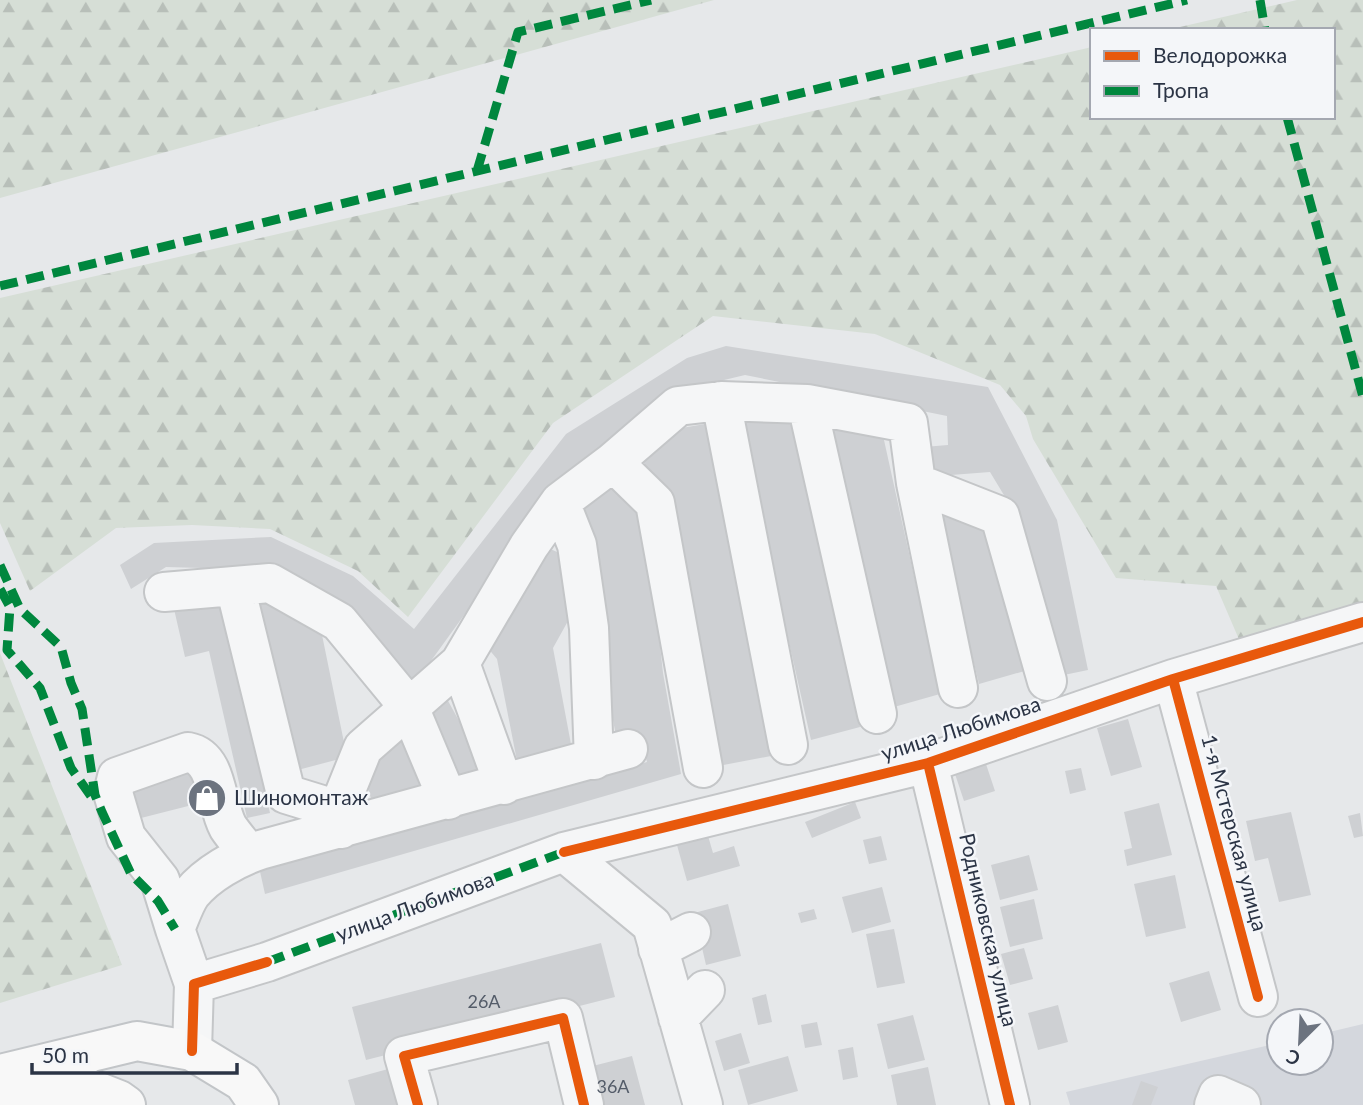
<svg xmlns="http://www.w3.org/2000/svg" width="1363" height="1105" viewBox="0 0 1363 1105" font-family="Lato,sans-serif">
<style>
.built{fill:#d4d7dd}
.forest{fill:url(#forest-firs)}
.building{fill:#ced0d3}
.lines{fill:none;stroke-linecap:round;stroke-linejoin:round}
.minor-casing{stroke:#c4c6c8;stroke-width:42}
.major-casing{stroke:#c2c5c8;stroke-width:42}
.minor{stroke:#f5f6f7;stroke-width:38}
.major{stroke:#f8f8f8;stroke-width:38}
.quiet{stroke:#00873e;stroke-width:9;stroke-dasharray:18 9;stroke-linecap:butt}
.cycleway-casing{stroke:#f4f6f9;stroke-width:15}
.cycleway{stroke:#e8590c;stroke-width:10}
.labels{text-anchor:middle;stroke-width:5;stroke-linejoin:round;paint-order:stroke}
.number-label{font-size:18px;fill:#545c69}
.street-label{font-size:21px;fill:#2b3445;stroke:#f4f6f9}
.poi-label{font-size:21px;fill:#2b3445;stroke:#f4f6f9;text-anchor:start}
</style>
<defs>
<pattern id="forest-firs" width="22" height="20" patternUnits="userSpaceOnUse" patternTransform="scale(1.75)"><rect width="22" height="20" fill="#d6ded6"/><path d="M5 1l3.5 6h-7zM16 11l3.5 6h-7z" fill="#b8bfb9"/></pattern>
</defs>
<rect width="100%" height="100%" fill="#e6e8ea"/>
<path class="built" d="M1363 1024V1105H1070L1066 1092 1279 1043V1063H1321V1034Z"/>
<path class="forest" d="M0 0H714L0 198Z
M1297 0H1363V613L1244 651 1216 586 1116 578 1033 439 1026 416 1000 385 875 334 713 316 553 423 408 617 358 571 270 529 192 525 116 528 30 591 0 523V298L1092 47V117H1333V30H1167Z
M0 653 122 965 0 1003Z"/>
<path class="building" d="M726 346 988 387 1057 520 1088 670 1059 676 1022 525 990 472 925 477 924 447 948 445 947 416 745 375 682 390 553 492 415 683 335 603 271 570 166 567 131 589 120 565 154 543 271 537 353 576 414 629 566 434 687 358Z
M738 416 796 420 860 727 811 740Z
M830 422 882 431 940 694 894 707Z
M711 423 771 756 718 766 669 487 654 491 650 469 638 473 658 432Z
M617 481 641 516 651 564 663 673 681 774 265 894 259 867 647 762 639 733 616 736 574 509Z
M935 500 991 525 1028 670 979 684Z
M544 546 570 558 573 612 553 648 573 755 518 766 497 659 487 647Z
M221 598 270 813 247 818 209 651 185 657 174 609Z
M277 598 321 630 347 757 294 771 253 600Z
M447 699 486 770 463 783 424 712Z
M1128 719 1142 767 1111 776 1097 728Z
M404 726 425 783 373 807 364 771Z
M982 752 995 791 964 801 951 762Z
M190 766 200 803 141 818 131 781Z
M1081 768 1086 790 1070 794 1065 771Z
M855 802 861 818 812 838 805 822Z
M1159 803 1172 855 1127 866 1124 850 1132 848 1124 812Z
M1291 812 1311 895 1279 902 1268 858 1255 861 1246 821Z
M1360 813 1363 836 1354 838 1348 816Z
M706 829 713 853 734 846 740 866 687 881 675 838Z
M881 836 887 860 869 864 863 840Z
M1029 855 1038 890 1000 900 991 865Z
M1175 875 1186 928 1146 937 1134 884Z
M882 887 891 922 852 933 842 897Z
M1034 899 1043 939 1010 947 1000 907Z
M728 904 741 956 706 965 694 913Z
M814 909 817 919 801 923 798 913Z
M894 929 905 983 877 988 866 934Z
M601 943 615 997 366 1060 352 1007Z
M1024 948 1033 979 1010 985 1001 954Z
M1209 971 1221 1010 1181 1022 1169 983Z
M766 994 772 1022 758 1025 752 998Z
M1058 1005 1068 1042 1038 1050 1028 1013Z
M913 1015 925 1060 888 1069 877 1024Z
M817 1022 822 1045 805 1048 801 1025Z
M741 1033 750 1063 724 1071 715 1041Z
M853 1047 858 1077 843 1080 838 1050Z
M632 1056 645 1105H591L581 1069Z
M788 1056 798 1091 748 1105 738 1070Z
M399 1066 410 1105H355L348 1080Z
M928 1067 936 1105H897L891 1075Z
M1141 1081 1158 1087 1151 1105H1132Z"/>
<g class="lines">
<g class="minor-casing">
<path id="minor" d="M721 401 788 745
M807 404 877 714
M613 462 655 503 703 768
M916 483 1000 516 1047 681
M560 502 577 545 589 628 594 760
M235 586 286 794 338 810
M164 592 270 583 339 622 409 707 448 800
M460 663 504 785
M1173 679 1258 997
M928 763 1010 1105
M341 829 338 810 363 748 460 663 529 546 560 502 613 462 678 406 721 401 807 404 908 423 916 483 958 688
M564 852 652 925 703 1105
M175 929 160 880 126 837 113 793 117 777 188 752C219 758 215 804 228 827 234 836 242 845 249 854
M658 949 691 932
M194 984 267 962 564 852 928 763 1173 679 1363 622
M678 1018 705 990
M192 1051 194 984 175 929C180 918 184 904 191 894 207 874 236 858 260 850L628 749
M418 1105 404 1056 563 1018 584 1105
M1214 1105 1218 1095 1241 1105"/>
</g>
<g class="major-casing">
<path id="major" d="M0 1074 137 1041 192 1051 243 1082 259 1105
M5 1105 81 1085 119 1100 126 1105"/>
</g>
<use href="#minor" class="minor"/>
<use href="#major" class="major"/>
<path class="quiet" d="M1260 0 1265 30
M1287 117 1363 397
M477 171 518 32 651 0
M0 286 1187 0
M0 565 20 609 61 647 71 683 82 709 95 795 102 812 131 874 158 901 175 929
M0 589 10 607 7 650 40 688 71 768 95 802
M267 962 564 852"/>
<g class="cycleway-casing">
<path id="cycleway" d="M1173 679 1258 997
M928 763 1010 1105
M564 852 928 763 1173 679 1363 622
M192 1051 194 984 267 962
M418 1105 404 1056 563 1018 584 1105"/>
</g>
<use href="#cycleway" class="cycleway"/>
</g>
<defs>
<g id="shop-disc" transform="scale(2.0125)"><circle r="9.5" fill="#6c737f" stroke="#f4f6f9"/><path d="M-5-2.5h2.3a2.7 3.5 0 0 1 5.4 0H5L5.5 6h-11ZM-1.5-2.5h3a1.5 2.3 0 0 0-3 0Z" fill="#fff"/></g>
</defs>
<g fill-rule="evenodd">
<use href="#shop-disc" x="207" y="798"/>
</g>
<g class="labels">
<g class="number-label">
<text x="484" y="1008">26А</text>
<text x="613" y="1093">36А</text>
</g>
<g class="street-label">
<text transform="translate(961 729) rotate(-18)" y="7">улица Любимова</text>
<text transform="translate(1234 833) rotate(75)" y="7">1-я Мстерская улица</text>
<text transform="translate(415 907) rotate(-20)" y="7">улица Любимова</text>
<text transform="translate(988 930) rotate(77)" y="7">Родниковская улица</text>
</g>
<g class="poi-label">
<text x="234" y="805">Шиномонтаж</text>
</g>
</g>
<rect x="1090" y="28" width="245" height="91" fill="#f4f6f9" stroke="#a4a8b1" stroke-width="2"/>
<rect x="1104" y="51" width="35" height="10" fill="#e8590c" stroke="#a4a8b1" stroke-width="2"/>
<text x="1153" y="63" font-size="21" fill="#2b3445">Велодорожка</text>
<rect x="1104" y="86" width="35" height="10" fill="#00873e" stroke="#a4a8b1" stroke-width="2"/>
<text x="1153" y="98" font-size="21" fill="#2b3445">Тропа</text>
<g transform="translate(1300 1042) rotate(204)"><circle r="33" fill="#f4f6f9" stroke="#a4a8b1" stroke-width="2"/>
<path d="M0-5L12 26L0 18L-12 26Z" fill="#6c737f"/>
<text y="-10" font-size="19" font-weight="bold" text-anchor="middle" fill="#2b3445">С</text>
</g>
<path d="M32 1063v10h205v-10" fill="none" stroke="#2b3445" stroke-width="3.5"/>
<text x="42" y="1063" font-size="21" fill="#2b3445" stroke="#f4f6f9" stroke-width="5" paint-order="stroke">50 m</text>
</svg>
